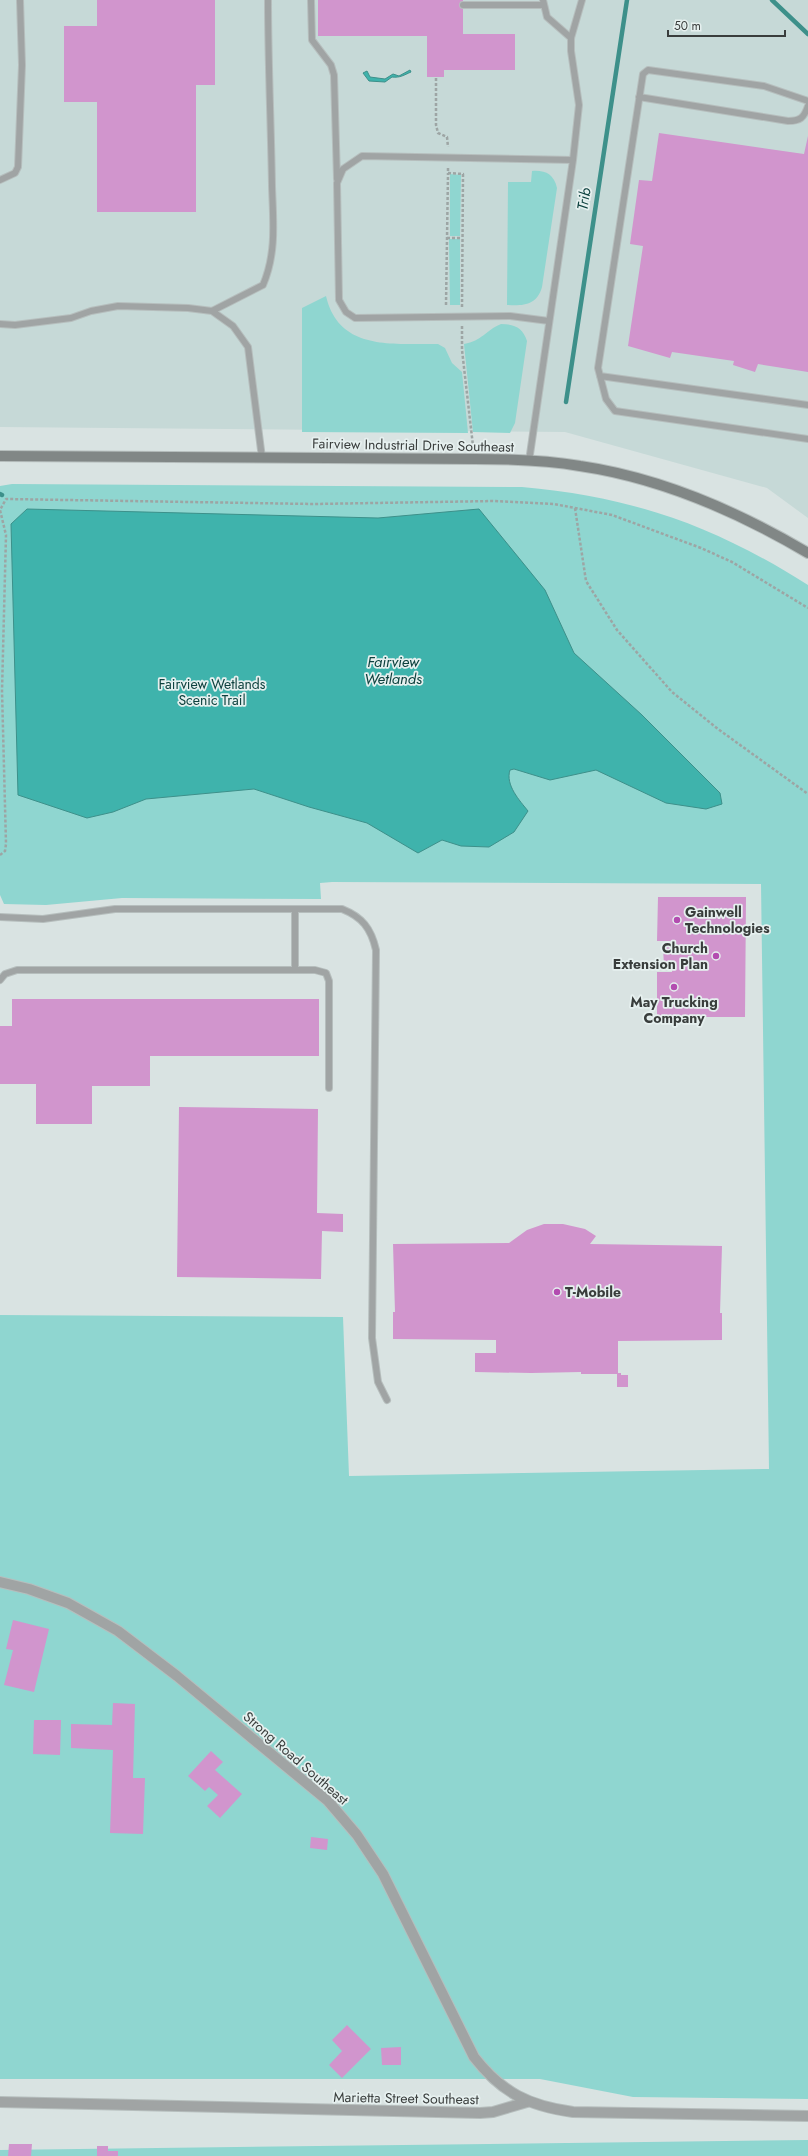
<svg xmlns="http://www.w3.org/2000/svg" width="808" height="2156" viewBox="0 0 808 2156" font-family="Jost,sans-serif">
<style>
.built{fill:#c6d9d7}
.green{fill:#8fd6d0}
.water{fill:#3fb3ac;stroke:#3d908a}
.lines{fill:none;stroke-linecap:round;stroke-linejoin:round}
.stream{stroke:#3d908a;stroke-width:4.5}
.building{fill:#d195cd}
.service-casing{stroke:#b6bebd;stroke-width:8}
.minor-casing{stroke:#b6bebd;stroke-width:12}
.tertiary-casing{stroke:#b6bebd;stroke-width:12}
.secondary-casing{stroke:#b6bebd;stroke-width:12}
.path{stroke:#9da5a4;stroke-width:2.5;stroke-dasharray:3 2;stroke-linecap:butt}
.service{stroke:#a0a4a4;stroke-width:6}
.minor{stroke:#a0a4a4;stroke-width:10}
.tertiary{stroke:#a0a4a4;stroke-width:10}
.secondary{stroke:#818786;stroke-width:10}
.poi-dot{fill:#b34cb0;stroke:#e6f0ef;stroke-width:1.5}
.labels{text-anchor:middle;stroke-width:3.5;stroke-linejoin:round;paint-order:stroke}
.street-label{font-size:14px;fill:#393d3c;stroke:#e6f0ef}
.park-label{font-size:14px;fill:#0d413e;stroke:#e6f0ef}
.poi-label{font-size:14px;font-weight:bold;fill:#393d3c;stroke:#e6f0ef;text-anchor:start}
.water-label{font-size:15px;font-style:italic;fill:#0d413e;stroke:#e6f0ef}
</style>
<rect width="100%" height="100%" fill="#d9e3e2"/>
<path class="built" d="M0 0H808V518L767 488 565 432 0 427Z"/>
<path class="green" d="M532 171C545 170 554 174 557 188L542 287C537 305 524 306 507 305L508 182H531Z
M450 174 461 175 460 236H450Z
M449 239H460V305H450Z
M326 296C339 352 394 343 438 344L445 348 452 363 462 372 468 433 302 432V308Z
M501 324C515 324 523 328 527 341L515 423 510 433 473 432 464 344C482 341 486 330 501 324Z
M12 484 522 487C633 497 713 525 808 585V2099L633 2097 540 2079H0V1315L343 1317 349 1476 769 1469 761 884 332 882 320 883 321 899 122 898 46 905 4 904 0 895V486Z
M808 2140V2156H0V2150Z"/>
<path class="water" d="M410 70 411 72C404 75 400 78 392 77L385 82 369 81 363 73 367 71 370 77 385 79 393 74 399 76Z
M27 509 378 518 479 509 545 590 574 653 642 715 720 793 722 804 706 809 666 803 596 770 550 780 514 769 510 770C505 785 520 801 528 811L514 832 489 847 461 846 442 840 418 853 367 823 309 807 254 789 146 799 113 812 87 818 18 795 11 524Z"/>
<g class="lines">
<path class="stream" d="M772 0 808 34
M566 402 627 0
M0 494 2 495"/>
</g>
<path class="building" d="M97 0H215V85H196V212H97V102H64V26H97Z
M318 0H463V34H515V70H444V77H427V36H318Z
M659 133 804 154 808 136V372L758 364 755 372 733 365 734 361 672 352 670 358 628 346 643 246 630 244 639 180 652 181Z
M658 897H746L745 1017H657V972H672V967L664 966 663 947H672V941H657Z
M12 999H319V1056H150V1086H92V1124H36V1084H0V1026H12Z
M179 1107 318 1109 317 1213 343 1214V1232L322 1231 321 1279 177 1277Z
M544 1224H563L585 1229 596 1236 590 1244 722 1246 720 1313H722V1340L618 1341V1373H621V1375H628V1387H617V1374H581V1372L531 1373 475 1372V1353H496V1340L393 1339V1312H395L393 1244 509 1243 527 1230Z
M13 1620 49 1629 34 1692 4 1685 13 1650 6 1649Z
M113 1703 135 1704 133 1778H145L143 1834 110 1833 113 1750 71 1748V1724L112 1725Z
M34 1720H61L60 1755 33 1754Z
M211 1751 223 1762 215 1770 242 1794 220 1818 207 1806 218 1795 209 1787 205 1791 188 1776Z
M311 1837 328 1839 327 1850 310 1848Z
M347 2025 371 2049 342 2078 329 2065 342 2051 332 2040Z
M401 2047V2065H382L381 2048Z
M9 2144H32L31 2156H8Z
M97 2146H108V2151H118V2156H97Z"/>
<g class="lines">
<g class="service-casing">
<path id="service" d="M311 0 312 40 331 65 334 75 337 179
M543 0 547 17 571 38
M463 5H543
M639 97 788 121C800 121 804 118 808 106
M808 101 764 86 648 70 643 74 598 368 606 399 615 411 808 439
M0 180 15 173 18 167 22 65 20 0
M212 311 263 285C277 252 273 220 272 186 271 124 268 62 268 0
M549 321 510 316 355 318 346 312 339 300 337 183 343 169 362 156 573 160
M0 324 15 325 71 318 91 311 118 306 188 308 212 311 233 326 248 347 262 458
M600 376 808 405
M529 461 573 160 579 105 571 51V38L582 0
M0 917 43 919 115 909H342C362 917 371 928 376 950L372 1338 378 1382 387 1400
M295 970V909
M0 980 5 974 17 970H315L326 973 329 981V1088"/>
</g>
<g class="minor-casing">
<path id="minor" d="M0 2102 480 2113 493 2112 527 2102"/>
</g>
<g class="tertiary-casing">
<path id="tertiary" d="M0 1582 29 1589 68 1603 118 1631 177 1676 328 1801 357 1835 383 1874 474 2057C502 2093 529 2106 573 2112L808 2116"/>
</g>
<g class="secondary-casing">
<path id="secondary" d="M0 456 475 459C510 459 545 460 580 466 662 478 737 511 808 553"/>
</g>
<path class="path" d="M436 78V125L438 133 447 137 448 147
M448 168V173L463 174 462 307
M447 238H462
M446 305 448 173
M462 326V350L473 446
M575 508 586 581 617 630 672 692 718 729 808 794
M0 855 5 851 6 844 2 691 6 535 0 510 6 499 313 504 493 501 554 504 612 515 701 548 732 562 808 608"/>
<use href="#service" class="service"/>
<use href="#minor" class="minor"/>
<use href="#tertiary" class="tertiary"/>
<use href="#secondary" class="secondary"/>
</g>
<g class="poi-dot">
<circle cx="677" cy="920" r="4"/>
<circle cx="716" cy="956" r="4"/>
<circle cx="674" cy="987" r="4"/>
<circle cx="557" cy="1292" r="4"/>
</g>
<g class="labels">
<g class="street-label">
<text transform="translate(413 445) rotate(1)" y="5">Fairview Industrial Drive Southeast</text>
<text transform="translate(296 1758) rotate(41)" y="5">Strong Road Southeast</text>
<text transform="translate(406 2098) rotate(1)" y="5">Marietta Street Southeast</text>
</g>
<g class="park-label">
<text x="212" y="689">Fairview Wetlands<tspan x="212" dy="16">Scenic Trail</tspan></text>
</g>
<g class="poi-label">
<text x="685" y="917">Gainwell<tspan x="685" dy="16">Technologies</tspan></text>
<text x="708" y="953" text-anchor="end">Church<tspan x="708" dy="16">Extension Plan</tspan></text>
<text x="674" y="1007" text-anchor="middle">May Trucking<tspan x="674" dy="16">Company</tspan></text>
<text x="565" y="1297">T-Mobile</text>
</g>
<g class="water-label">
<text transform="translate(584 199) rotate(-81)" y="5">Trib</text>
<text x="393" y="667">Fairview<tspan x="393" dy="17">Wetlands</tspan></text>
</g>
</g>
<path d="M668 30v6h117v-6" fill="none" stroke="#393d3c" stroke-width="2"/>
<text x="674" y="30" font-size="12" fill="#393d3c" stroke="#e6f0ef" stroke-width="3" paint-order="stroke">50 m</text>
</svg>
